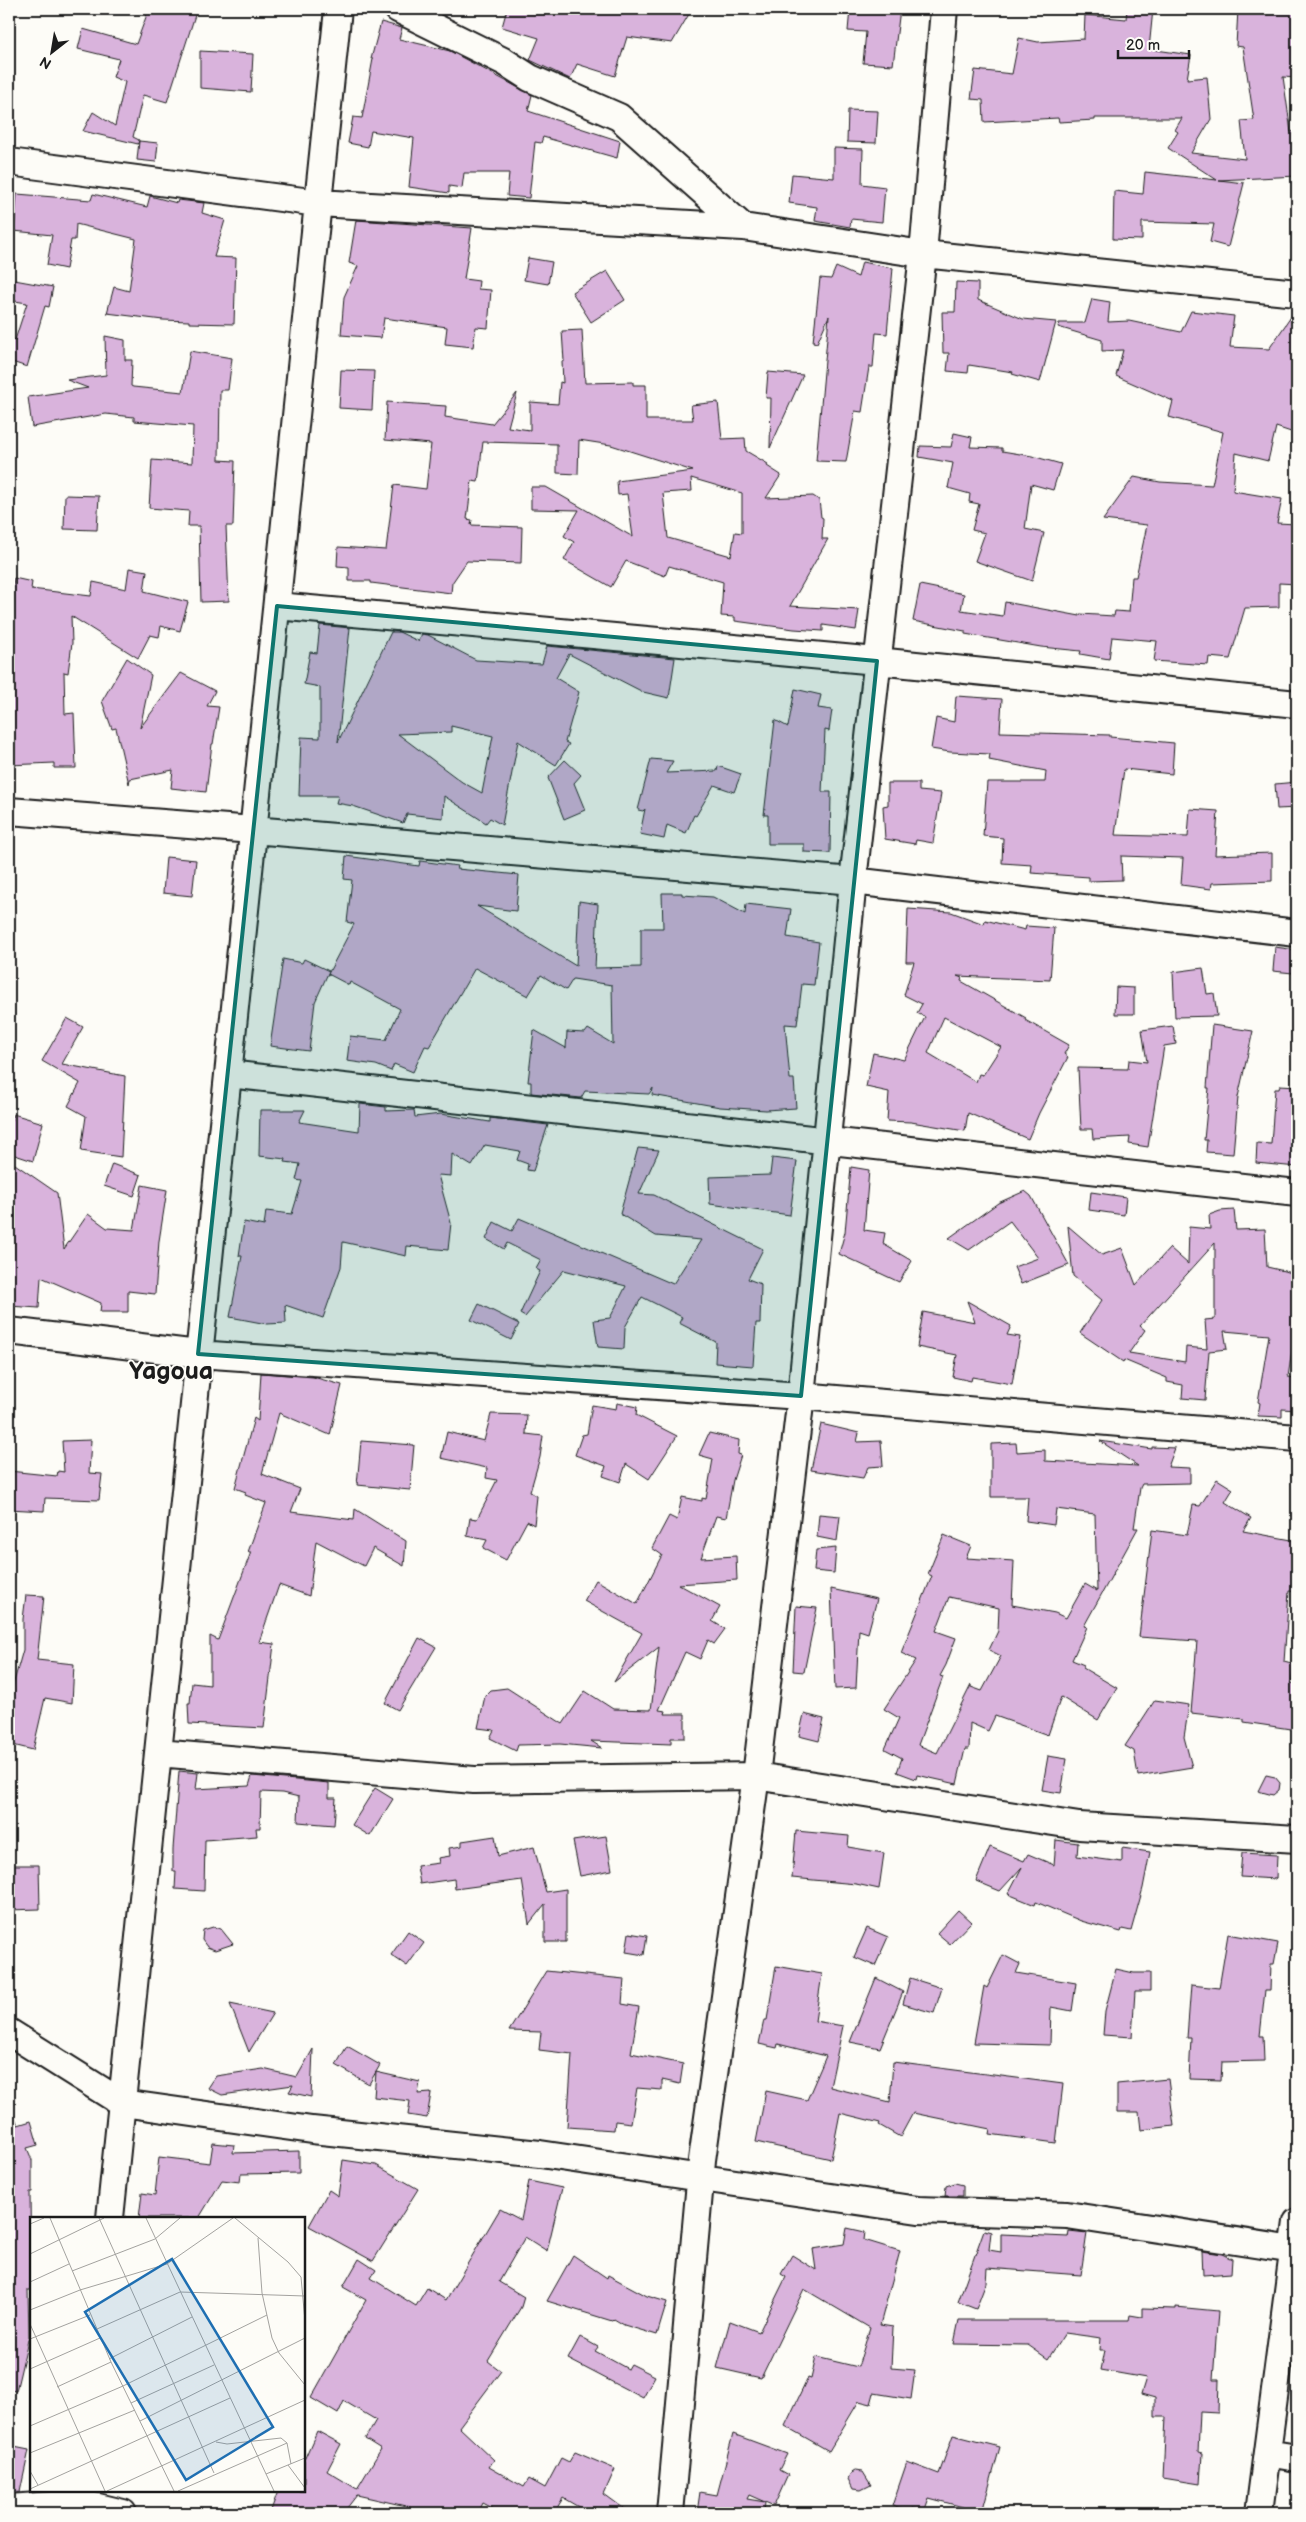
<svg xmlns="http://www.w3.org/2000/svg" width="1306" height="2522" viewBox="0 0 1306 2522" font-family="'Balsamiq Sans',sans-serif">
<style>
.building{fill:#d9b3dc;stroke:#1c1c1c;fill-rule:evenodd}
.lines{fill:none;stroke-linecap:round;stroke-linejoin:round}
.minor-casing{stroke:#1c1c1c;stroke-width:30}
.minor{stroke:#fdfcf7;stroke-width:26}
.marked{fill:#0f766e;fill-opacity:0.2;stroke:#0f766e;stroke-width:4;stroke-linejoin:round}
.labels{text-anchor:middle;stroke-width:4;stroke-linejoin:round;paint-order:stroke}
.town-label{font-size:25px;font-weight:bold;fill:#1c1c1c;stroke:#fdfcf7}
.inset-road{fill:none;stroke:#a3a29f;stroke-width:1}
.view{fill:#1f6fb2;fill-opacity:0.15;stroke:#1f6fb2;stroke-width:2.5}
.inset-edge{fill:none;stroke:#1c1c1c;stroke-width:2.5}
</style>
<rect width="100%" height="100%" fill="#fdfcf7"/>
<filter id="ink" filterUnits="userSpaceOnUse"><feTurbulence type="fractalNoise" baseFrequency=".02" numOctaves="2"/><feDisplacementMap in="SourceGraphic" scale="10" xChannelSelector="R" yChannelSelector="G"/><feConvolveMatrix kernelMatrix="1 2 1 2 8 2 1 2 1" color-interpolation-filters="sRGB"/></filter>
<g filter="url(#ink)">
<path class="building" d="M149 9H197L167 102 143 95 133 137 139 140 138 144 83 131 93 112 115 126 125 82 113 77 119 59 78 49 83 29 136 44Z
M507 9H692L672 43 627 37 615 76 577 64 570 79 530 60 539 38 502 27Z
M850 9H900L893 65 863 63 866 32 848 31Z
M1127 9H1153L1149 49 1191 55 1187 79 1207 77 1211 119 1191 153 1245 159 1241 121 1254 120 1243 47 1236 46 1238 9H1297L1296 78 1283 77 1291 132 1297 131V176L1219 180 1244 183 1228 247 1210 242 1214 224 1142 222V240L1113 239 1114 191 1143 194 1145 172 1217 180 1168 148 1178 132 1175 130 1182 118H1095V120L1059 122 1058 118 984 122 983 100 971 99 975 70 1012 74 1019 38 1038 42 1084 39 1085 15 1126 19Z
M381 22 402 28 399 39 450 51 532 95 528 111 620 141 617 158 543 137 541 143 535 142 529 198 507 196 509 173H464L462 188 449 186V193L409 187 414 138 371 131 368 147 348 143 353 117 362 118 373 59H371Z
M200 51 253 54 251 92 200 88Z
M848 110 878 111 876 143 847 142Z
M139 141 158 143 156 162 137 160Z
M834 148 863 149 862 184 885 187 882 222 851 219 850 227 815 221 817 207 789 203 792 174 834 178Z
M17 194 91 200 93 194 147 207 150 196 177 203 178 200 204 203 202 213 225 220 214 257 236 258 234 324 189 323V321L163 320 107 313 114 287 129 291 136 239 76 224 75 240H71L66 269 47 265 52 235 14 231Z
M356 220 472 228 464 279 479 281 478 289 491 290 488 328 476 327 473 347 445 344 447 327 384 318 381 338 341 335 344 297 358 266 349 263Z
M528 258 552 262 548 284 524 280Z
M862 262 893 268 887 334 876 333 873 367H869L862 412 855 411 846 462 816 461 829 316 817 343 813 342 820 278 831 279 836 267 858 277Z
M607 271 625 300 591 322 572 292Z
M9 279 53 287 49 307 45 306 27 367 9 361V338L15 340 27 303 9 300Z
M956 282 978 283V300L1023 319 1056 322 1040 382 1012 374 1013 372 969 365 968 373 947 371 949 353H943L942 312H955Z
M1092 299 1110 302 1108 322 1129 321 1181 332 1191 311 1234 316 1230 347 1269 349 1297 308V434L1276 427 1268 461 1236 453 1233 491 1282 499 1277 523 1297 524V584L1279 583V607L1245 608 1230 659 1209 657 1208 665 1154 661 1157 641 1112 637 1109 659 1080 654 1081 651 1041 647 965 634V631L913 621 920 585 964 594 961 610 1003 616 1005 602 1080 616V614L1114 616 1115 611 1129 612 1132 577H1136L1147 525 1103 520 1134 477 1160 482 1212 485 1223 432 1169 417 1173 401 1116 376 1123 350 1102 351V340L1058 327 1059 323H1085Z
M582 330 585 383 633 382V385H646V420H693L691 405 718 402 722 439 745 438 746 451 768 464 767 466 781 475 766 498 813 496 819 500 821 517 823 518 822 539H828L790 606 859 610 856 630 823 625V631L794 629 735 621V617L721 616 723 582 669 566 665 576 626 561 611 587 564 560 574 542 564 536 579 510 531 509V487H546L633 537 627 494 618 495 617 481 693 471 611 445 579 440 578 474 557 473V444L483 442 478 482 472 481 467 519 472 520 471 525 522 527 521 563 467 561 452 583 451 593 371 583V581H349V567L337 566 338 547 386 550 394 485 426 489 431 444 385 440 387 402 446 406 445 417 492 424 517 393 508 427 530 430V402L558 404 560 382 563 383 562 361H564L562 331ZM691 478 742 493V533L735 532 731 556 668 538 663 493 692 491Z
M105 336 125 340V360H132L131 386 133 387 183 392 190 351 232 358 228 390H220L219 460 235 461 233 526H226L229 601 201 602 199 526H188L189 511 149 508 152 460 192 463 193 426 134 421V417L106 414 32 427 28 397 88 388 67 380 106 375Z
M341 370 374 371 372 410 339 408Z
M768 372 803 375 770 448 771 398H766Z
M954 433 972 437 970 447 1002 448V451L1032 456 1061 464 1053 490 1031 484 1025 529 1044 533 1032 581 975 561 985 533 972 530 979 504 969 502 970 494 948 488 953 463 919 457 920 446 951 447Z
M65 495 99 496 97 530 64 529Z
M129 568 147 571 144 591 188 602 180 631 161 626 159 637 150 635 138 658 71 616 72 643 68 673 64 672 65 714 74 713 76 768H54V763L9 765V613L14 578 32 582 31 589 91 596 93 582 126 589Z
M320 625 350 628 338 742 391 632H399L418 641 422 634 428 635 476 660 542 664 547 646 675 658 669 698 643 692 569 654 556 678 579 692 565 742 569 744 556 765 518 741 502 825 490 818 486 823 444 796 443 818 407 814 403 823 353 806 336 803 338 796H299L301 737 320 738V687L304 684 310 652 317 653ZM451 726 493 736 482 793 462 782 398 734 451 732Z
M127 658 151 675 140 728 181 673 215 691 207 706 219 707 213 744H212L206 792 171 788 173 770 130 779 129 784 116 728 112 729 102 701Z
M795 689 821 695 818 708 832 710 829 731 825 730 822 792H831L830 853 804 852V844H768V815H764L775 720 788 727Z
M956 696 1002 699 1000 732 1110 735V737L1174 743 1172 774 1124 769 1115 835 1188 837 1190 809 1218 811 1215 855 1272 853V881L1212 883 1211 889 1181 885 1183 858 1121 856 1122 880 1089 881V877L1031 873 1032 865 1002 863 1003 838 983 836 987 782H1045L1046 771 989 760 990 754 950 752 931 749 936 718 954 722Z
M651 759 673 761 666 773 717 771 718 766 741 774 734 792 714 785 696 816 694 815 686 833 667 825 664 839 640 834 645 809 643 811 638 810Z
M565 760 581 775 574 783 585 810 564 819 548 778Z
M1297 782V808L1277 809 1275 784Z
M888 783H919V791L941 793 933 843 916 840 915 844 885 839 883 806 888 805Z
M346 856 419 866 420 861 458 866 457 869 519 875 516 911 477 906 576 966 579 901 598 904 595 968 641 967V928H663L662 893H682V895L713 897 745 914 746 904 791 909 787 937 819 942 814 985 802 984 797 1025 785 1024 790 1079H794L796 1108 766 1110 720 1107 652 1095 653 1088 649 1094 585 1091 581 1098 531 1093V1082H528L534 1030 566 1048 567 1032 585 1033 588 1029 613 1044 612 985 573 979 566 990 541 975 528 996 475 968 429 1047 425 1046 413 1072 394 1064 391 1071 376 1065 347 1061 350 1036 386 1040 400 1009 350 982 349 985 328 974 354 924 347 922 352 880 344 879Z
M166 857 196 860 192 896 163 893Z
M908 909 951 912 984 924 985 920 1025 930 1026 926 1054 928 1050 980 957 976 962 978 961 981 1026 1018 1025 1020 1069 1045 1064 1054 1068 1057 1039 1113 1028 1139 968 1113 965 1131 911 1122 887 1121 889 1092 866 1087 873 1053 904 1060 925 1017 917 1013 922 1004 904 995 914 962H906ZM944 1017 1001 1047 983 1075 979 1074 976 1082 928 1053Z
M1275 947 1296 950 1293 973 1273 971Z
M283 959 302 963 304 959 329 971 315 1002 309 1051 270 1046Z
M1203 968 1207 994 1214 993 1217 1016 1175 1017 1173 972Z
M1116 987 1134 988V1014H1115Z
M67 1018 83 1027 62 1064 125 1076 121 1157 81 1151 86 1116 68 1106 80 1083 42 1061Z
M1212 1025 1253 1031 1238 1097 1233 1154 1206 1152 1207 1140H1204L1209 1088H1207Z
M1173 1026 1176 1044 1164 1046 1148 1147 1129 1144 1130 1137 1093 1139 1092 1129H1081L1078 1068 1128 1069 1129 1060 1147 1062 1142 1030Z
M1280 1085 1297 1086V1167L1256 1163 1257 1143 1271 1144 1275 1089H1279Z
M360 1104 386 1107V1111L414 1110 415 1117 441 1114 490 1122V1118L548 1125 533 1171 527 1170 528 1164 517 1160 520 1151 485 1145 472 1166 452 1154 451 1176 438 1175 451 1223 448 1250 407 1246 406 1256 343 1242 341 1267 323 1318 285 1305 286 1323 267 1324 230 1317 242 1256H239L244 1222 264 1226 266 1211 292 1214 302 1181 296 1180 300 1164 285 1162 286 1159 259 1156 260 1110H305L299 1122 359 1131Z
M13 1114 43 1123 33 1161 9 1153V1131Z
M638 1148 659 1150 639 1194 654 1195 763 1249 748 1279 761 1284 760 1323H756L753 1366 715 1363 716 1342 679 1323 682 1317 642 1297 625 1327 624 1349 598 1347 594 1320 610 1318 626 1286 564 1270 525 1317 520 1314 540 1271 536 1269 541 1260 507 1243 504 1249 486 1239 494 1222 512 1231 519 1218 673 1284 701 1240 656 1236 620 1214Z
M772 1158 797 1161 790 1215 710 1204 709 1177 770 1175Z
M9 1160 57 1193 64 1249 88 1214 107 1228 134 1230 142 1185 167 1190 159 1241 155 1294 128 1291V1312H100L101 1303 41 1277 39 1308 9 1306Z
M112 1164 141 1175 134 1196 104 1186Z
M851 1167 869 1170 864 1230 885 1233 883 1244 912 1261 899 1282 839 1254 845 1232Z
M1025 1191 1031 1196 1069 1265 1021 1284 1014 1267 1038 1258 1010 1221 969 1250 949 1238 998 1203Z
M1091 1192 1126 1197 1124 1215 1089 1210Z
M1234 1210 1236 1230 1265 1229 1267 1267 1297 1274V1317L1288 1377 1297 1378V1410L1282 1409V1417L1258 1416 1260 1403 1258 1402 1269 1335 1224 1331 1227 1349 1209 1351 1205 1400 1182 1398 1183 1385 1167 1382V1378L1124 1360 1123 1362 1080 1333 1102 1300 1073 1276 1068 1226 1102 1255 1122 1248 1136 1285 1170 1248 1188 1264 1189 1227 1210 1229 1209 1215 1220 1211ZM1215 1243V1319L1205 1320 1207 1349 1186 1347 1185 1362 1129 1353 1145 1330 1140 1326Z
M967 1301 1011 1326 1007 1335 1020 1337 1012 1384 972 1377 971 1381 953 1377 957 1355 917 1347 923 1312 975 1322Z
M479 1304 519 1324 511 1340 471 1320Z
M261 1373 313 1377 342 1385 330 1435 279 1413 262 1474 300 1489 291 1512 354 1520 355 1509 406 1541 404 1566 373 1548 364 1566 316 1541 309 1596 279 1585 259 1642 274 1644 264 1728 189 1724 188 1703H190L192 1683 210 1685V1636L218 1640 251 1552H248L266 1503 245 1495 246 1492 235 1488 254 1418 258 1421Z
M617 1403 637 1407 636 1415 677 1436 649 1479 626 1464 620 1482 603 1476 606 1466 575 1455 582 1435 587 1434 592 1405 616 1409Z
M491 1414 527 1415 526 1434 543 1436 540 1457 530 1492 537 1496 534 1525 527 1521 506 1560 483 1548 487 1540 467 1536 470 1518 477 1519 497 1480 486 1478 487 1468 441 1458 447 1432 484 1441Z
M821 1424 859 1433 857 1442 881 1441 883 1466 868 1467 863 1478 811 1470Z
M709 1433 739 1440 738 1454 741 1455 733 1480 726 1518 716 1516 701 1558 736 1556 737 1580 678 1584 720 1607 712 1621 725 1629 714 1644 708 1640 700 1659 685 1652 659 1710 666 1711 665 1714H685V1738H671V1744L591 1741 602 1748 560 1744 518 1745 516 1751 490 1738 494 1730 478 1728 485 1696 491 1690 507 1688 563 1724 585 1691 613 1709 651 1710 659 1647 614 1682 642 1633 584 1601 596 1580 637 1604 662 1555 652 1548 669 1516 677 1520 682 1497 702 1501V1498L706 1499 713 1459 699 1455Z
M91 1440 89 1473 102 1474 99 1500 45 1498 44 1511 9 1509V1471L57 1476 58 1471 64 1472 62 1441Z
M361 1441 414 1445 410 1490 357 1485Z
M1100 1441 1152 1449V1447L1175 1448 1168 1467 1190 1468V1483L1142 1484 1140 1488 1134 1528H1138L1084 1626 1087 1627 1072 1660 1084 1665 1083 1668 1117 1688 1098 1720 1061 1697 1048 1735 995 1716 988 1731 970 1723 969 1749H965L957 1784 917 1775 916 1779 897 1772 902 1758 885 1749 899 1718 884 1709 916 1660 901 1653 932 1576 928 1574 944 1535 971 1546 966 1558 1014 1561 1012 1605 1055 1613 1066 1618 1085 1584 1097 1591 1095 1514 1056 1509 1054 1525 1026 1521 1028 1497H991V1444L1016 1443 1017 1452 1045 1450V1461L1138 1466ZM949 1597 999 1608 998 1631 989 1650 1001 1656 982 1691 971 1687V1685L937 1753 918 1745 943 1677 940 1676 946 1665 956 1638 936 1631Z
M1217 1479 1233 1489 1225 1502 1251 1518 1243 1531 1297 1541V1592L1289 1591 1284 1662 1295 1665 1291 1683 1297 1684V1730L1244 1722V1719L1191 1713 1197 1641 1139 1637 1152 1530 1187 1535 1193 1505 1200 1506Z
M819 1514 840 1516 837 1541 817 1537Z
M836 1548 834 1573 814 1571 816 1550Z
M831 1589 877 1599 868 1633 859 1630 856 1688 835 1689Z
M26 1595 44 1596 37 1660 74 1664 72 1703 45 1698 33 1750 9 1744V1699L23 1650V1619Z
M796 1606 817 1608 804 1672 793 1671Z
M419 1638 436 1647 398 1710 385 1703Z
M1155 1700 1189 1705 1184 1737 1192 1767 1138 1776 1134 1751 1125 1746Z
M804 1714 824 1719 819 1741 799 1736Z
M1048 1756 1067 1759 1061 1793 1042 1790Z
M179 1771 198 1773 196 1789 249 1786 252 1776 329 1783V1798H336L334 1825 298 1822 299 1797 282 1793 261 1792 260 1828H256L257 1836 205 1840 204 1891 175 1889 176 1871H173V1849Z
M1266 1775 1275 1777 1280 1783 1279 1790 1273 1795 1258 1791Z
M375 1788 393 1799 370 1836 352 1825Z
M796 1831 849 1836 848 1847 884 1853 879 1889 856 1884 792 1878Z
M495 1836 498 1856 534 1847 546 1892 566 1889V1942H545V1904L529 1924 522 1880 455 1889 454 1879 420 1884 417 1866 439 1863 438 1858 450 1856 449 1848 462 1846V1841Z
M606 1836 612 1870 580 1876 573 1841Z
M1056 1840 1078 1843 1077 1856 1122 1862V1848L1150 1852 1143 1888 1131 1931 1122 1929 1121 1932 1081 1921 1036 1902 1035 1905 1008 1894 1022 1867 1000 1891 976 1881 990 1847 1024 1861 1028 1854 1054 1865Z
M1242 1853 1277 1855 1276 1879 1240 1877Z
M9 1865H39L40 1909 9 1910Z
M958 1910 971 1922 950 1944 937 1933Z
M213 1927 221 1929 233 1944 215 1950 207 1947 202 1940 203 1930Z
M867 1928 888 1937 875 1966 854 1957Z
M408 1931 424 1943 407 1966 391 1955Z
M629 1933 647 1936 644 1955 626 1952Z
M1228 1934 1278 1943 1274 1964H1271L1270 1990H1265L1260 2036H1263L1264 2061 1222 2062 1221 2080 1189 2079 1191 2038H1187L1191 1985 1219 1988Z
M1003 1955 1020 1964 1016 1973 1076 1983 1072 2011 1051 2007 1050 2045 974 2043 984 1986 987 1988Z
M776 1966 822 1974 815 2021 843 2026 830 2087 890 2102 893 2062 1063 2084 1056 2143 989 2134 990 2129 913 2113 900 2137 879 2125 880 2123 840 2113 831 2159 756 2142 766 2091 807 2100 826 2056 778 2044 777 2048 759 2044 764 2020H767Z
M1116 1969 1134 1973H1150V1991H1135L1132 2037 1103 2035 1105 2011Z
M546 1971 624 1979 622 2004 639 2007 631 2053 683 2064 680 2084 662 2080V2090L637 2088 631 2123 615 2121 614 2130 567 2127 572 2054 539 2050 541 2032 509 2031Z
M876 1978 903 1992 880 2048 850 2042Z
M910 1978 942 1988 934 2013 903 2004Z
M230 2004 273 2013 249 2052Z
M347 2046 380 2065 369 2084 336 2065Z
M313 2049 311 2097 289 2092 293 2085 222 2095 208 2088 216 2076 263 2069 297 2077Z
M376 2072 420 2082 418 2094 431 2093 427 2118 408 2115 410 2101 374 2097Z
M1168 2079 1174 2126 1141 2130 1139 2112H1117V2084Z
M10 2106 18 2125 31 2121 38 2145 27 2148 32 2160V2192H30L31 2290H28L29 2336 16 2391 9 2390Z
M213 2143 234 2145 233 2153 299 2151V2173L241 2174 240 2182 222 2180 199 2218H139L142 2193 155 2195 159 2157 210 2163Z
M343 2160 376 2165 418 2189 373 2261 309 2226 329 2190 338 2196Z
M529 2181 562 2188 547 2251 525 2237 499 2282 524 2297 521 2307 488 2361 501 2371 459 2427 494 2460 489 2467 524 2487 529 2479 545 2488 561 2458 569 2462 575 2452 615 2469 604 2494 630 2513H589L563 2498 554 2513H501L482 2503 477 2513H408L410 2507 357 2495 343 2513H270L278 2491H304V2460L317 2431 341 2444 327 2471 357 2489 381 2449 365 2439 376 2420 344 2401 338 2414 311 2398 366 2300 343 2287 359 2259 376 2270 371 2278 416 2306 427 2288 446 2300 500 2209 521 2220Z
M955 2183 963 2185V2196H945L946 2186Z
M847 2228 865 2232 864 2240 900 2251 880 2325 893 2327 891 2368 915 2370 911 2399 874 2393 871 2404 859 2401 829 2451 785 2426 808 2378 811 2379 816 2357 858 2367 870 2328 804 2289 761 2378 717 2368 730 2321 759 2332 786 2277 781 2274 792 2255 816 2270 813 2249 844 2244Z
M984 2230 991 2232 989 2250 1001 2252V2234L1068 2237 1069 2231 1087 2233 1081 2275 987 2268 986 2283 976 2309 958 2302Z
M1202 2251 1222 2254 1232 2259 1231 2273 1203 2275Z
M573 2255 607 2278 608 2275 647 2296 667 2302 657 2335 624 2325 614 2319 612 2321 547 2301Z
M1176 2307 1218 2311 1213 2380H1219L1218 2413 1200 2412 1198 2452 1202 2453 1200 2484 1163 2478 1166 2417H1155V2398L1141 2394 1146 2378 1101 2370 1105 2350H1100L1101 2338 1065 2333 1048 2359 1028 2345 954 2344 959 2320H1129L1130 2315 1142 2317V2308L1176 2309Z
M580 2337 598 2347 595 2351 628 2369 631 2364 655 2376 643 2398 568 2359Z
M733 2434 787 2454 779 2470 788 2475 774 2506 749 2495 747 2499 765 2502 764 2513H697L700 2492 717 2495Z
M953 2435 1000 2447 982 2512 929 2498 924 2512 913 2508 912 2513 892 2506 907 2462 939 2474Z
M9 2446 29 2450 20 2492 9 2493Z
M855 2471 863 2472 871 2485 861 2490 853 2489 848 2479 850 2474Z"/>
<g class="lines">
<g class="minor-casing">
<path id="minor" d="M398 9 505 62 530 78 619 117 743 227
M9 162 318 203 743 227 923 254 1297 293
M277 606 877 661 1297 704
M9 811 253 830 853 881 1297 933
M228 1074 1297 1193
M9 1331 198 1354 801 1396 1297 1438
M158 1753 474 1780 756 1776 1079 1826 1297 1839
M9 2032 122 2103 312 2130 540 2154 918 2210 1067 2215 1294 2250
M110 2218 338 9
M1267 2453 1297 2458
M9 2508 81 2503 123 2513
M670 2513 702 2160 756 1776 801 1396 853 881 923 254 944 9
M1259 2513 1297 2222"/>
</g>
<use href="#minor" class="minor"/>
</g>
</g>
<path class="marked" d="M277 606 877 661 801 1396 198 1354Z"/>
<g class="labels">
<g class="town-label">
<text x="171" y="1379">Yagoua</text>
</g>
</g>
<g transform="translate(30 2217)">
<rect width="275" height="275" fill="#fdfcf7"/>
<path class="inset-road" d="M20 1 81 145 144 274M69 1 184 256M116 1 244 274M205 1 258 45 271 60 275 104M0 7 14 1M228 21 232 76 242 121 249 136 275 168M0 37 74 1M42 54 125 22 150 1M0 65 39 47M0 93 50 73 137 47 203 1M0 107 75 274M67 112 150 75 275 79M0 122 60 98M79 142 162 100M0 152 70 121M27 170 81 145M101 186 184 148M110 204 275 121M0 209 93 169 237 98M186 225 197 227 251 221 257 226M0 236 105 193M258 248 275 271M0 254 8 268M236 257 275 241M0 272 200 181M77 274 275 183M148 274 257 226 261 247"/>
<path class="view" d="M142 42 243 210 156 263 55 95Z"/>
<rect width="275" height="275" class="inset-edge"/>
</g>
<rect width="1306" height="2522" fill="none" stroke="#fdfcf7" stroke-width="30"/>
<rect x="15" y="15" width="1276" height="2492" fill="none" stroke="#1c1c1c" stroke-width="2" filter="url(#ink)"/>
<g transform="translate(52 52) rotate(211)" stroke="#fdfcf7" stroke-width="4" paint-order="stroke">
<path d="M0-4L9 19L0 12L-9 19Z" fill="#1c1c1c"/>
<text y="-8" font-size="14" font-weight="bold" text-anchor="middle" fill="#1c1c1c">N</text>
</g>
<path d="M1118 50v8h71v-8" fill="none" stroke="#1c1c1c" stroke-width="2.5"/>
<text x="1126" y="50" font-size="15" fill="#1c1c1c" stroke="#fdfcf7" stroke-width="4" paint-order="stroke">20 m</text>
</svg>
